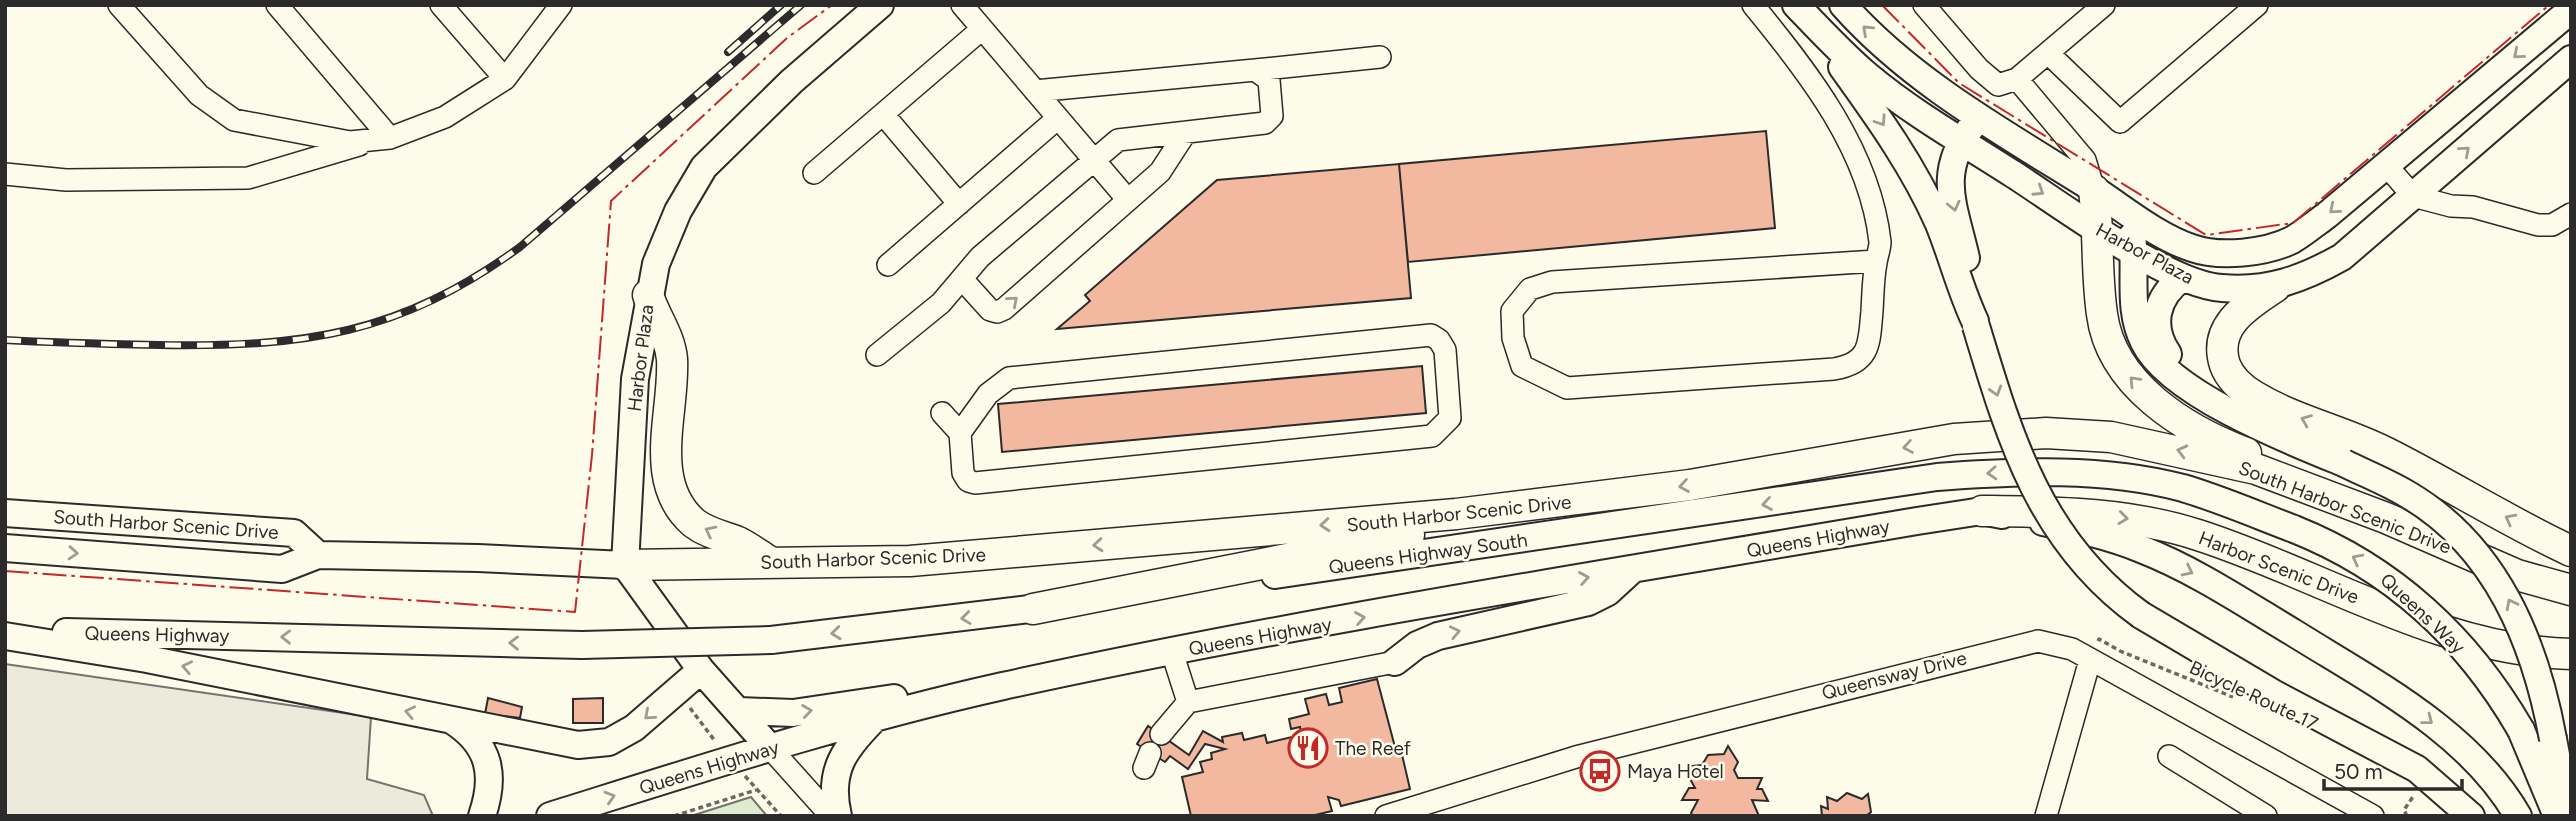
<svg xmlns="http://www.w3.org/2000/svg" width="2576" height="821" viewBox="0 0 2576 821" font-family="Figtree,sans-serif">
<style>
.green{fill:#deebd1;stroke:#74746e;stroke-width:2}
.parking{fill:#eceadb;stroke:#74746e;stroke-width:2}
.building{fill:#f2b8a0;stroke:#2b2b2b;stroke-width:2}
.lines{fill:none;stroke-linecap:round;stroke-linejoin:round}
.minor-casing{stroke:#2b2b2b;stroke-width:24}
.major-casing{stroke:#2b2b2b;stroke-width:30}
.highway-casing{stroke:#2b2b2b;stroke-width:33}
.path{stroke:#6a6964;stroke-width:3.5;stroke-dasharray:5 3.5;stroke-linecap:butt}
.minor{stroke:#fdfbea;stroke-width:21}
.major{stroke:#fdfbea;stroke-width:26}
.highway{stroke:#fdfbea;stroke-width:30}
.rail-casing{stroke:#2b2b2b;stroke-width:8}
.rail{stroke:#fdfbea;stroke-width:5;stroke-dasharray:16;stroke-linecap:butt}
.major-bridge-casing{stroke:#2b2b2b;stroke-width:30;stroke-linecap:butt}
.major-bridge{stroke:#fdfbea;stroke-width:26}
.power{stroke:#c62828;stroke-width:2;stroke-dasharray:24 5 3.5 5;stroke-linecap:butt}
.oneway{stroke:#9e9d94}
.labels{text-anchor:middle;stroke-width:5;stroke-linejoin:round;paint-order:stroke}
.street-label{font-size:19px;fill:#2b2b2b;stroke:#fdfbea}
.poi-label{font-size:19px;fill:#2b2b2b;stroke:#fdfbea;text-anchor:start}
</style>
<rect width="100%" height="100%" fill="#fdfbea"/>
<path class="green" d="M751 797 767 816H691Z"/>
<path class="parking" d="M5 664 371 717 367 779 424 795 433 816H5Z"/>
<path class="building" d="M1766 131 1775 228 1408 262 1399 164Z
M1399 164 1411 298 1057 329 1090 301 1085 295 1217 180Z
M1422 366 1426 413 1002 452 998 404Z
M1377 679 1395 747 1400 746 1410 789 1341 806 1339 800 1328 797 1332 811 1311 816H1191L1182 777 1203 772 1200 762 1212 759 1211 753 1225 749 1205 744 1188 769 1170 756 1165 762 1137 744 1148 726 1189 755 1203 731 1223 742 1222 737 1242 733 1244 740 1265 735 1267 743 1313 732V729L1301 733 1300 727 1291 729 1289 719 1309 714 1305 699 1326 694 1329 705 1342 702 1339 688Z
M488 698 522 707 520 718 485 714Z
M603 698V723H573V699Z
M1728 746 1738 762 1734 770 1738 778H1762L1757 789H1762L1768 801 1752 800 1759 816H1693L1691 813 1698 800H1682L1689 788H1695L1689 777H1697L1691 766 1702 765 1708 755 1724 754Z
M1847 793 1862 799 1868 794 1871 812 1866 816H1822L1821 806 1828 809 1827 797 1837 801Z"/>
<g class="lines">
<g class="minor-casing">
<path id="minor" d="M119 5 199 95 234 120 350 142 390 138 445 117 505 79 561 5
M277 5 390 138
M441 5 505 79
M962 5 1128 200
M1753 5C1809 73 1870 151 1880 242 1880 249 1877 255 1876 263 1873 278 1873 295 1872 311 1869 343 1871 363 1834 369L1567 388 1522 366 1513 338 1512 311 1530 289 1552 282 1876 261
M1924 5 1979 69 1998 85 2017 79 2104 5
M2049 54 2120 122 2257 5
M1255 70 1380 57
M2017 79 2085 160 2094 190
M883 114 959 204
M2386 165 2413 196 2451 206 2473 207 2538 225H2552L2571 214
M814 173 982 29
M5 174 66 180 248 178 359 145
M888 265 1058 118
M962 279 990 310 997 312 1004 309 1160 172 1186 132
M877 355 941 303 980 257 1118 140 1265 123 1272 116 1269 80 1255 70 1035 91
M942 413 960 433 963 473 968 481 975 483 1432 436 1450 418 1445 350 1439 340 1431 335 1009 378 988 394 960 433
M1172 652 1188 702
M1161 734 1188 702 1395 662
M771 749 831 816
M2169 756 2266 816
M1144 768 1150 753
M1386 816 1576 757 2038 641 2072 649 2373 816
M2046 816 2090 660"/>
</g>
<g class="major-casing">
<path id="major" d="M1796 5C1819 29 1843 55 1868 76 1912 113 1965 143 2013 174 2061 205 2168 285 2222 288 2268 292 2303 279 2342 257L2571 59
M1843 5C1911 82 2006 134 2092 188 2123 208 2156 236 2192 248 2220 258 2266 253 2292 240 2304 233 2316 223 2327 215L2571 10
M1842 67C1878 117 1914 167 1939 224 1952 256 1960 289 1975 321
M2132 236C2137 271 2127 309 2144 342 2169 394 2292 442 2344 463
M1966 258C1954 205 1936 174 1972 126
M2168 354C2149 326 2156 297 2182 278
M5 513 294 533 318 555
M2043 522C2077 529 2109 536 2141 549 2195 570 2244 603 2294 633 2374 683 2470 732 2518 816
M5 548 282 569 318 555 478 558 625 565
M1275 575 1937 477C2019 471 2103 467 2183 488 2220 499 2257 515 2294 529
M2141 615 2273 693 2417 769 2471 816
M66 632 582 645
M5 636 147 659 578 745 609 742 634 728 701 670
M771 640 1054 606
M1395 662 1417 645 1438 636 1588 602 1608 592 1632 570
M739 711 793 713 894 698
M453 721C490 745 496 775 482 816
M2521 730 2557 816
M2553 739 2566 807
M771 749 701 670 625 565 635 379 656 264 678 211 704 167 792 81 880 5
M550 816C700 769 850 720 1003 686 1305 620 1612 573 1917 521L1982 511 2002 515
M838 816C827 770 845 748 876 717"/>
</g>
<g class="highway-casing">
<path id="highway" d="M2094 190C2099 231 2096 273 2102 314 2111 385 2185 430 2246 453
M2275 287C2248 305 2212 326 2225 365 2230 378 2242 389 2254 396 2295 421 2344 431 2387 453 2449 484 2508 522 2571 551
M648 295C655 317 670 336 672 359 675 412 646 482 694 523 707 533 723 536 738 542 750 548 759 555 770 562
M1982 511C2055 512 2127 512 2198 535 2320 574 2439 651 2571 654
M625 565 910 561 1456 514 1690 485 1954 439 2046 433 2111 437 2256 469 2386 518 2517 575 2571 590
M1033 609 1409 535"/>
</g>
<path class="path" d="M2098 641 2099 639 2120 651 2233 697
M690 708 715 741
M745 776 781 816
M674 816 756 790
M2407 816 2404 810 2414 795"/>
<use href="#minor" class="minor"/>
<use href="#major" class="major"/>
<use href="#highway" class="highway"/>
<g class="rail-casing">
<path id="rail" d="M728 52 781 5
M5 340C57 343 108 344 159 345 305 347 399 335 520 247L801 5"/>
</g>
<use href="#rail" class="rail"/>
<g class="major-bridge-casing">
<path id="major-bridge" d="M1976 326C2010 439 2040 542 2141 615
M2344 463C2364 473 2387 482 2407 494 2496 546 2535 641 2553 739
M2294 529C2392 568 2468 638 2521 730
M582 645 771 640"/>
</g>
<use href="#major-bridge" class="major-bridge"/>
<path class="power" d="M1882 5 1959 83 2206 235 2293 223 2549 5
M5 571 575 612 592 455 611 201 787 38 832 5"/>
</g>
<defs><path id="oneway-chevron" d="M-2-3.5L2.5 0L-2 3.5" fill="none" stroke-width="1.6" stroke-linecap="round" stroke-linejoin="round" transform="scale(1.75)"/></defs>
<g class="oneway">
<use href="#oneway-chevron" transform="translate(1867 30) rotate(-137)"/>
<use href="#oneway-chevron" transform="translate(2518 54) rotate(140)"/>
<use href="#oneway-chevron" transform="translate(1881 121) rotate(56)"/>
<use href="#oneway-chevron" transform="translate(2465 151) rotate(-41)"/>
<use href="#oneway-chevron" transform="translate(2039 191) rotate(33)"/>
<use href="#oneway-chevron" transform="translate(1954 206) rotate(77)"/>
<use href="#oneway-chevron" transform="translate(2334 209) rotate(140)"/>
<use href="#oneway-chevron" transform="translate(1013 301) rotate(-41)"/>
<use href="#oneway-chevron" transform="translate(2134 381) rotate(-134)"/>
<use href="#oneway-chevron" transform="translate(1996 391) rotate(73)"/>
<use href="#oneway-chevron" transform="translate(2306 420) rotate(-158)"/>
<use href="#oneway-chevron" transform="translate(1908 447) rotate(170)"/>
<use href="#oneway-chevron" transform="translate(2182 451) rotate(-166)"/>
<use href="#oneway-chevron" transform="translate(1992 473) rotate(177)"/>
<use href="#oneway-chevron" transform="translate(1684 486) rotate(171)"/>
<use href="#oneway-chevron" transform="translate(1767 504) rotate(171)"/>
<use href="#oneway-chevron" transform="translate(2123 518) rotate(7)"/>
<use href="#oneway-chevron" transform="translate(2510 519) rotate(-152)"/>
<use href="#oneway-chevron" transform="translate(1325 525) rotate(175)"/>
<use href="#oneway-chevron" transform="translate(710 531) rotate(-153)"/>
<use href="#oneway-chevron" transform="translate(1098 545) rotate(175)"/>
<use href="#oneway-chevron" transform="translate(73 553) rotate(4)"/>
<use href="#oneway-chevron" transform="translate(2357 559) rotate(-152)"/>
<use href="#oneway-chevron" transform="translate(2188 571) rotate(26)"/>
<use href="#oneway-chevron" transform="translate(1584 578) rotate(-10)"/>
<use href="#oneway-chevron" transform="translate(2511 604) rotate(-117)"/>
<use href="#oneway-chevron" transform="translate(966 618) rotate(173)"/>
<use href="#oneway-chevron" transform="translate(1360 618) rotate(-10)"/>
<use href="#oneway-chevron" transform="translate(1455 632) rotate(-12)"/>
<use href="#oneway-chevron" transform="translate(836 633) rotate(174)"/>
<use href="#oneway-chevron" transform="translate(286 637) rotate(-179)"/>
<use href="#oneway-chevron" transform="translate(514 643) rotate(-179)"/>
<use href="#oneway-chevron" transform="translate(187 667) rotate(-168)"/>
<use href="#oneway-chevron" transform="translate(807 711) rotate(-8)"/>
<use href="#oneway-chevron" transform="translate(410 712) rotate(-168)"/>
<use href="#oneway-chevron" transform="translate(649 715) rotate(139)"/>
<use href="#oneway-chevron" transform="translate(2428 720) rotate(38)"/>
<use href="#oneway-chevron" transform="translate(610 797) rotate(-17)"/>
</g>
<defs>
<g id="restaurant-ring" transform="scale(2.0125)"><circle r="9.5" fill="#fdfbea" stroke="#c62828" stroke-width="1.5"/><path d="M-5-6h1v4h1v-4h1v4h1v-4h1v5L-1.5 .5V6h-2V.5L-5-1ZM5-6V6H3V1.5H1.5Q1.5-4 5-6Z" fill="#c62828"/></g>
<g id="bus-ring" transform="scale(2.0125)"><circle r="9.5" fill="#fdfbea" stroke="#c62828" stroke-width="1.5"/><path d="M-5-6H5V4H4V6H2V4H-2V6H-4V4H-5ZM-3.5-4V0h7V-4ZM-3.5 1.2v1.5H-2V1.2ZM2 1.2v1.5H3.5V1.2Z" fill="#c62828"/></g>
</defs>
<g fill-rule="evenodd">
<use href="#restaurant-ring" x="1308" y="748"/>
<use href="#bus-ring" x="1600" y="771"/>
</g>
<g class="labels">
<g class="street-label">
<text transform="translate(2145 253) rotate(28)" y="7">Harbor Plaza</text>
<text transform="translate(640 358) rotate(-83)" y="7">Harbor Plaza</text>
<text transform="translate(2345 507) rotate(21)" y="7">South Harbor Scenic Drive</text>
<text transform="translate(1459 513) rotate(-6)" y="7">South Harbor Scenic Drive</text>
<text transform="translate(166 524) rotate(4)" y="7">South Harbor Scenic Drive</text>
<text transform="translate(1818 538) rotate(-10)" y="7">Queens Highway</text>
<text transform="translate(1428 553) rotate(-8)" y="7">Queens Highway South</text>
<text transform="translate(873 558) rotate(-2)" y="7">South Harbor Scenic Drive</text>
<text transform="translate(2279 567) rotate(21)" y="7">Harbor Scenic Drive</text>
<text transform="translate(2423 613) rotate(43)" y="7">Queens Way</text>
<text transform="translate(157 634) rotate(1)" y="7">Queens Highway</text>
<text transform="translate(1260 636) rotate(-10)" y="7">Queens Highway</text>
<text transform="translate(1894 675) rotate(-14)" y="7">Queensway Drive</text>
<text transform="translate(2254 695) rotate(25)" y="7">Bicycle Route 17</text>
<text transform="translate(709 767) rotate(-17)" y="7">Queens Highway</text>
</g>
<g class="poi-label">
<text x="1335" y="755">The Reef</text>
<text x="1627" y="778">Maya Hotel</text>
</g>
</g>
<rect width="2576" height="821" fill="none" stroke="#2b2b2b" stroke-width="14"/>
<path d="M2324 779v10h138v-10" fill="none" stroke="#2b2b2b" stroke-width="3.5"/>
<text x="2334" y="779" font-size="21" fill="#2b2b2b" stroke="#fdfbea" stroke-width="5" paint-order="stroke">50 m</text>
</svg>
